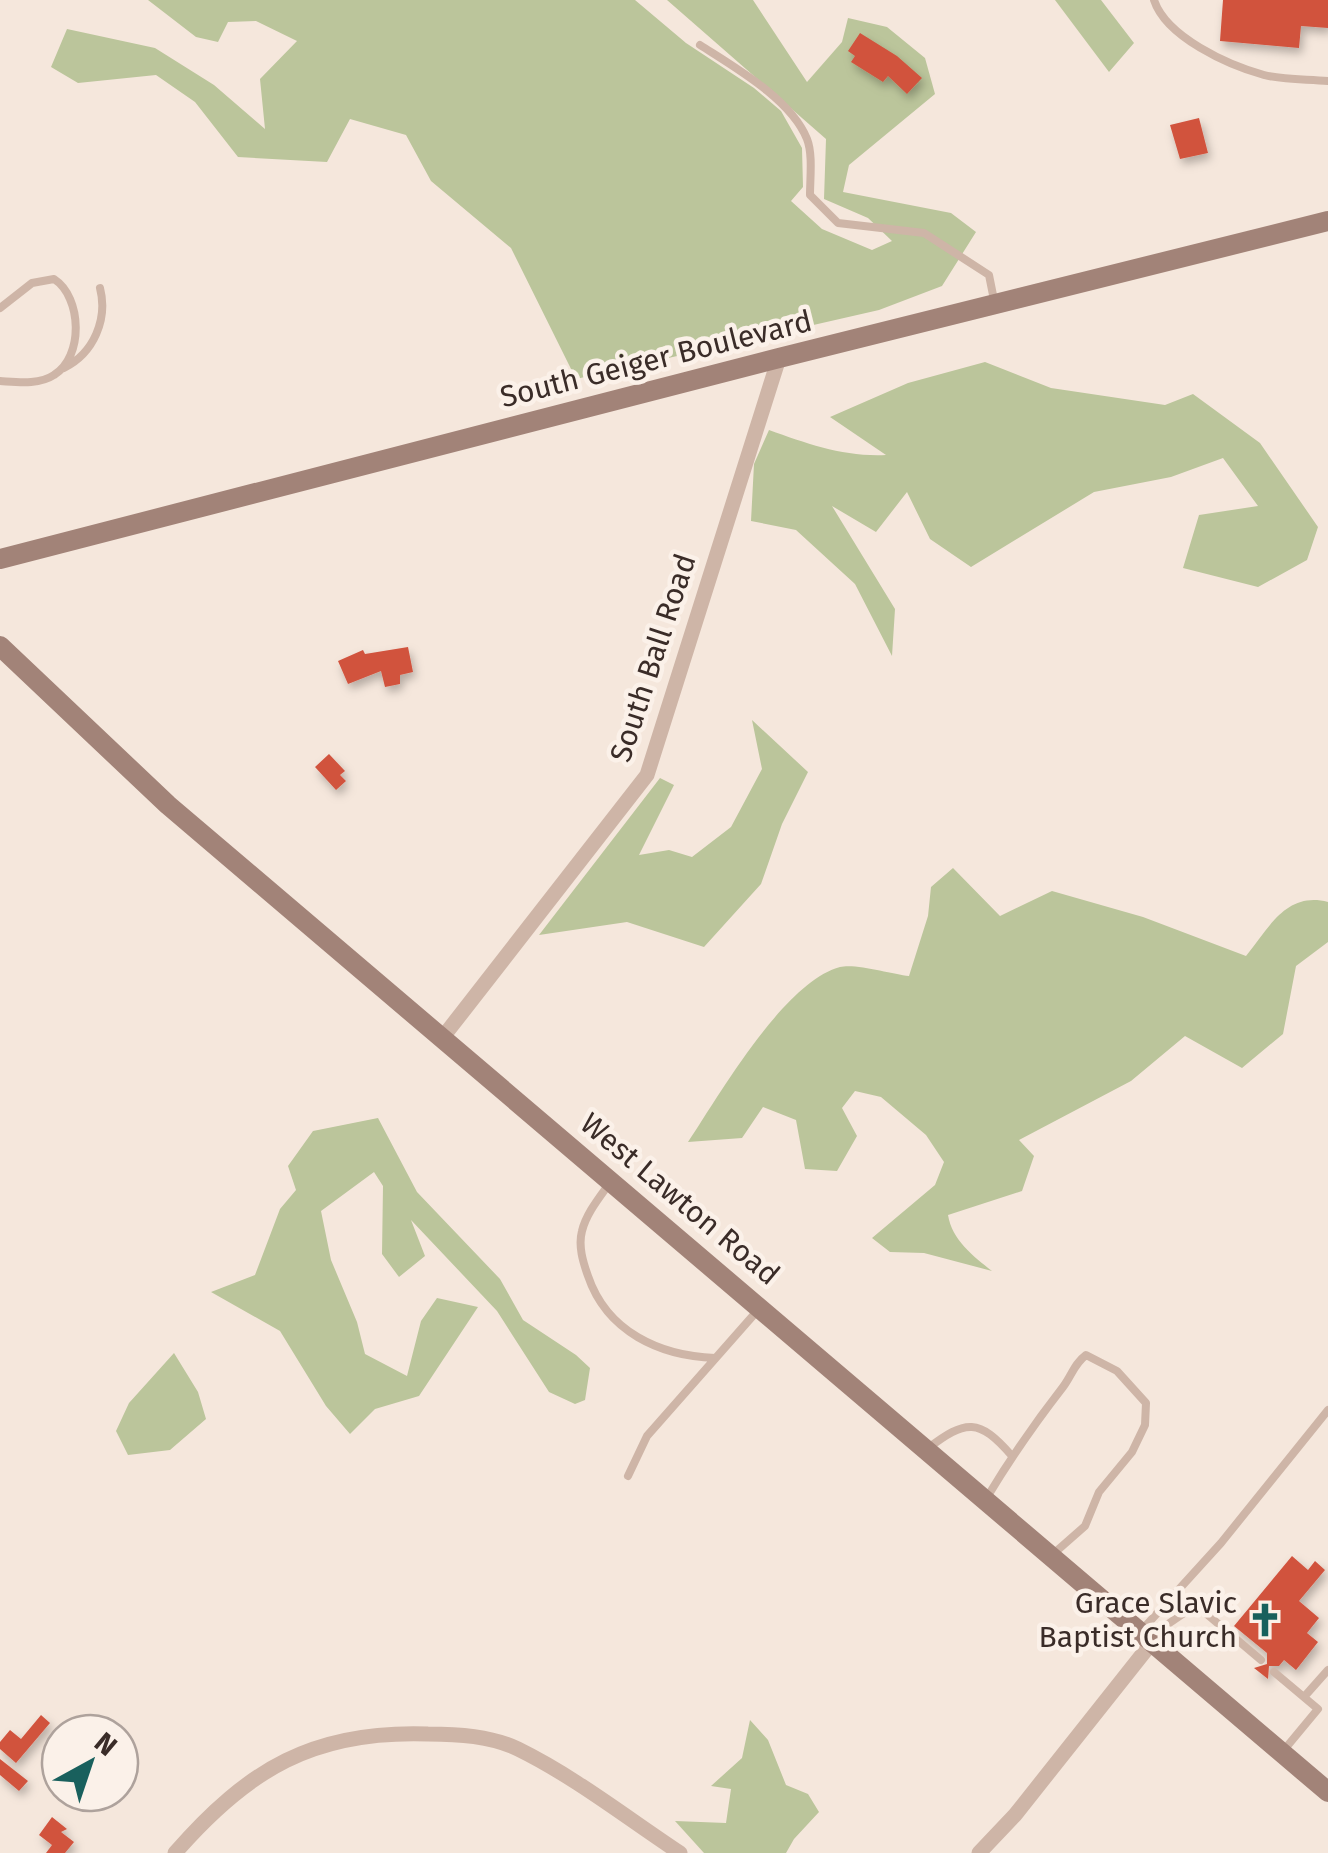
<svg xmlns="http://www.w3.org/2000/svg" width="1328" height="1853" viewBox="0 0 1328 1853" font-family="'Fira Sans',sans-serif">
<style>
.green{fill:#bbc59b}
.building{fill:#d1533e;filter:url(#shadow)}
.lines{fill:none;stroke-linecap:round;stroke-linejoin:round}
.lane{stroke:#ceb5a7;stroke-width:8}
.street{stroke:#ceb5a7;stroke-width:15}
.secondary{stroke:#a28378;stroke-width:20}
.labels{text-anchor:middle;stroke-width:9;stroke-linejoin:round;paint-order:stroke}
.street-label{font-size:30px;fill:#3a2c28;stroke:#fbf1e9}
.poi-label{font-size:30px;fill:#3a2c28;stroke:#fbf1e9;text-anchor:end}
</style>
<defs>
<filter id="shadow"><feDropShadow dx="3" dy="5.5" stdDeviation="5" flood-color="#0004"/></filter>
</defs>
<rect width="100%" height="100%" fill="#f5e7dc"/>
<path class="green" d="M148 0H635L686 43 754 88 781 111 802 148 803 187 791 201 822 229 872 250 892 241 868 218 824 199 826 139 667 0H753L807 82 842 42 848 18 887 27 925 58 935 94 849 165 843 192 951 213 976 232 942 286 879 310 576 379 511 248 431 181 406 135 350 119 327 162 238 157 195 102 156 75 78 83 51 67 67 29 155 48 214 85 265 129 260 79 297 41 256 21 228 22 218 42 196 37Z
M1055 0H1101L1134 43 1109 72Z
M985 362 1051 388 1165 405 1193 394 1260 443 1318 527 1307 560 1258 587 1183 568 1199 515 1258 506 1223 458 1171 477 1094 492 971 567 930 539 907 492 876 532 832 506 895 609 892 656 855 584 796 530 751 521 754 464 769 430C808 444 844 457 886 455L830 417 908 383Z
M752 720 808 772 782 824 761 884 704 947 627 922 539 935 660 778 674 785 639 855 669 850 692 857 731 827 762 769Z
M953 868 1000 916 1052 891 1143 917 1246 956C1268 929 1286 891 1328 902V942L1296 966 1283 1034 1242 1068 1185 1036 1131 1081 1019 1140 1034 1156 1022 1191 948 1215C952 1240 973 1256 992 1271L924 1253 890 1252 872 1238 935 1185 944 1162 926 1135 881 1097 855 1091 842 1108 857 1136 837 1171 805 1169 796 1120 763 1107 742 1138 688 1142C720 1094 784 982 840 967 855 963 892 974 909 976L928 916 931 887Z
M378 1118 417 1192 500 1279 523 1320 576 1355 590 1368 585 1400 575 1404 549 1392 497 1311 411 1220 425 1256 399 1277 382 1254 383 1186 374 1172 321 1211 331 1260 357 1322 365 1354 407 1376 421 1321 437 1298 478 1307 419 1396 375 1409 350 1434 326 1406 280 1331 211 1292 255 1275 280 1209 296 1190 288 1166 313 1131Z
M174 1353 198 1392 206 1419 170 1450 128 1455 116 1431 129 1403Z
M750 1720 768 1740 786 1785 808 1794 819 1812 794 1839 786 1853H704L675 1821 726 1823 731 1789 711 1786 742 1758Z"/>
<path class="building" d="M1223 0H1328V28L1301 26 1299 48 1220 41Z
M860 33 897 56 922 78 907 94 888 76 883 82 851 62 855 56 848 51Z
M1199 118 1208 153 1180 159 1170 125Z
M408 647 413 672 400 675V684L385 687 381 671 348 684 338 661 363 650 365 654Z
M329 754 345 771 340 775 346 781 336 790 315 767Z
M1292 1556 1308 1570 1315 1561 1325 1570 1299 1601 1319 1618 1307 1633 1318 1642 1296 1670 1284 1660 1279 1666H1269L1268 1679 1254 1668 1267 1664V1653L1234 1626Z
M41 1715 50 1723 16 1763 0 1749V1742L10 1730 21 1739Z
M0 1759 28 1781 19 1791 0 1775Z
M52 1817 67 1829 61 1832 74 1842 65 1853H46L52 1845 39 1835Z"/>
<g class="lines">
<path class="lane" d="M1154 0C1166 37 1228 65 1264 75 1283 80 1308 79 1328 81
M700 45C734 67 791 99 807 139 813 154 810 179 810 195L838 223 924 233 989 275 994 300
M0 308 32 283 54 279C82 297 84 357 54 375 39 385 17 382 0 381
M64 368C94 353 108 319 100 288
M609 1184C599 1198 586 1214 582 1231 578 1246 583 1262 588 1276 607 1332 660 1356 715 1358
M927 1449C966 1419 979 1418 1012 1456
M628 1476 647 1436 758 1310
M986 1499C1010 1459 1035 1423 1063 1387 1072 1375 1074 1364 1086 1355L1117 1371 1146 1403 1145 1425 1132 1452 1099 1492 1085 1526 1052 1555
M1141 1631 1221 1543 1328 1410
M1154 1640 1168 1624 1196 1605 1261 1660
M1274 1672 1318 1709 1284 1750
M1304 1697 1328 1670"/>
<path class="street" d="M443 1037 647 775 779 358
M175 1853C248 1769 314 1730 428 1734 458 1734 491 1736 518 1749 575 1777 627 1818 680 1853
M979 1853 1015 1815 1153 1641"/>
<path class="secondary" d="M0 559 779 358 1328 221
M0 646 168 805 1328 1792"/>
</g>
<defs>
<g id="church-bare" transform="scale(2.7)"><path d="M-1.2-6h2.4v3.5h3.3v2.4h-3.3V6h-2.4V-.1h-3.3v-2.4h3.3Z" fill="#19605d" stroke="#fbf1e9" stroke-width="2.5" paint-order="stroke"/></g>
</defs>
<g fill-rule="evenodd">
<use href="#church-bare" x="1265" y="1620"/>
</g>
<g class="labels">
<g class="street-label">
<text transform="translate(656 359) rotate(-14)" y="10">South Geiger Boulevard</text>
<text transform="translate(653 658) rotate(-72)" y="10">South Ball Road</text>
<text transform="translate(680 1199) rotate(40)" y="10">West Lawton Road</text>
</g>
<g class="poi-label">
<text x="1237" y="1613">Grace Slavic<tspan x="1237" dy="34">Baptist Church</tspan></text>
</g>
</g>
<g transform="translate(90 1763) rotate(40)"><circle r="48" fill="#fbf1e9" stroke="#aea29c" stroke-width="2.5"/>
<path d="M0-8L18 38L0 25L-18 38Z" fill="#19605d"/>
<text y="-15" font-size="28" font-weight="bold" text-anchor="middle" fill="#3a2c28">N</text>
</g>
</svg>
